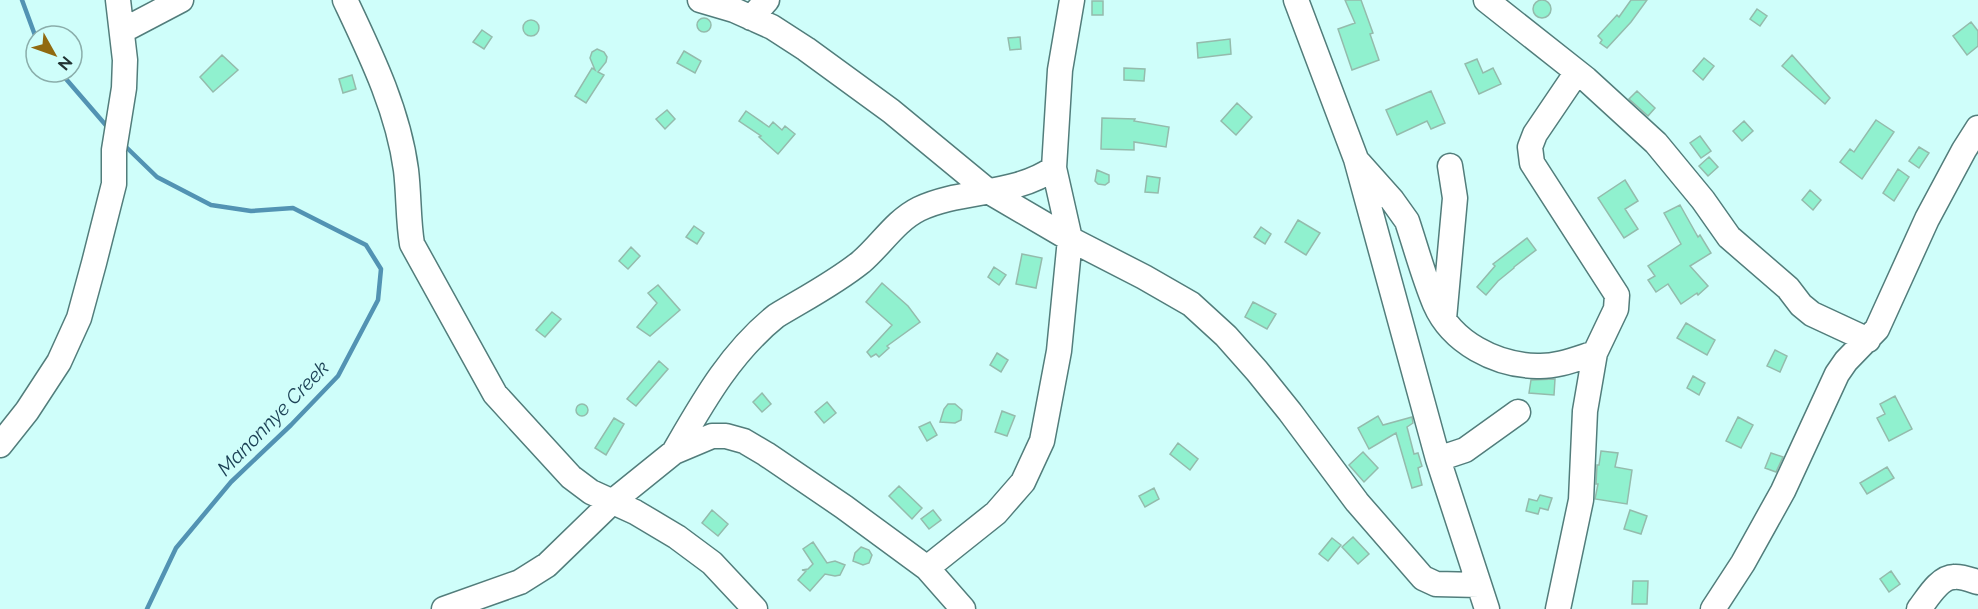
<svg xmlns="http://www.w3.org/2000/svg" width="1978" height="609" viewBox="0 0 1978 609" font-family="Raleway,sans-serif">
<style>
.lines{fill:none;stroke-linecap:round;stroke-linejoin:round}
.stream{stroke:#5293b3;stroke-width:4.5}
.building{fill:#90f1cf;stroke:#94bbac;stroke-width:1.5}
.minor-casing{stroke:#527d7b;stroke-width:27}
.minor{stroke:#fff;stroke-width:24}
.labels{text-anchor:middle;stroke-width:4.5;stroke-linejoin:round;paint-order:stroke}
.water-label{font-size:20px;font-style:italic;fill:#1d4256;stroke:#cffefa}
</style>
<rect width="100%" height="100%" fill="#cffefa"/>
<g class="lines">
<path class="stream" d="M22 0 36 38
M60 72 110 130
M124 145 157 177 211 205 251 211 293 208 366 245 381 269 378 300 338 376 291 425 231 482 176 548 147 609"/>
</g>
<path class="building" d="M1345 0H1361L1373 33 1370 34 1379 60 1352 70 1338 29 1355 23Z
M1631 0H1647L1631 22 1607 48 1600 43 1602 40 1598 36 1617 15 1619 17Z
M1533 9a9 9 0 1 1 18 0a9 9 0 1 1-18 0Z
M1092 1H1103V15H1092Z
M1757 9 1767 16 1760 26 1750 19Z
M697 25a7 7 0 1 1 14 0a7 7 0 1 1-14 0Z
M523 28a8 8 0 1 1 16 0a8 8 0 1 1-16 0Z
M1971 22 1978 31V46L1967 55 1953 36Z
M482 30 492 37 484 49 473 42Z
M1020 37 1021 49 1010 50 1008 38Z
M1230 39 1231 54 1198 58 1197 43Z
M597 49 604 52 607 57 606 62 598 72 604 75 586 103 575 96 592 68 595 70 590 58 592 52Z
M684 51 701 61 695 73 677 63Z
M222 55 238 70 213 92 200 77Z
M1792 55 1830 98 1825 104 1782 66Z
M1704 58 1714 66 1703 80 1693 71Z
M1477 59 1483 73 1493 68 1501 84 1479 94 1465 64Z
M1124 68 1145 69 1144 81 1124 80Z
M352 75 356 89 343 93 339 79Z
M1431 91 1445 123 1431 129 1427 121 1397 135 1386 110Z
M1637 91 1655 108 1648 116 1629 99Z
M1237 103 1252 117 1236 135 1221 121Z
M667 110 675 119 665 129 656 119Z
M746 111 769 127 773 122 782 130 785 126 795 134 778 154 759 137 761 136 739 121Z
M1102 118 1135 119 1134 121 1169 127 1166 147 1134 142V150L1101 149Z
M1876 120 1894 132 1862 179 1840 162 1850 149 1854 152Z
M1744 121 1753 131 1742 141 1733 131Z
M1700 136 1711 151 1701 158 1690 143Z
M1919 147 1929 153 1919 168 1909 161Z
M1709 157 1718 167 1708 176 1699 166Z
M1898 169 1909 177 1894 201 1883 193Z
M1097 170 1109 175V182L1105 185 1098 184 1095 181Z
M1147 176 1160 178 1158 193 1145 192Z
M1625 180 1638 201 1625 209 1638 229 1624 238 1598 198Z
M1810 190 1821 200 1813 210 1802 200Z
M1680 205 1698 237 1700 235 1711 253 1690 266 1708 286 1698 295 1697 293 1681 304 1668 284 1656 292 1648 280 1655 276 1648 266 1681 244 1664 213Z
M1298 220 1320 233 1306 255 1285 242Z
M694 226 704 233 697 244 686 237Z
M1261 227 1271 234 1265 244 1254 237Z
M1527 238 1536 250 1514 267V268L1498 281 1486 295 1477 287 1495 266 1493 264Z
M631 247 640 256 628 269 619 261Z
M1022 254 1042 258 1036 288 1016 284Z
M994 267 1006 275 999 285 988 277Z
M882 283 908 306 920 322 887 346 889 348 879 357 876 354 871 357 867 352 892 325 866 302Z
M658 285 680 310 650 336 637 327 657 303 648 293Z
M1253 302 1276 314 1267 329 1245 317Z
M552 312 561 319 545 337 536 330Z
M1686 323 1715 340 1707 355 1677 338Z
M1775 350 1787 356 1780 372 1767 366Z
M997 353 1008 360 1001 372 990 365Z
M659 361 668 369 636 406 627 399Z
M1693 376 1705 383 1699 395 1687 388Z
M1555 379 1554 395 1529 393 1531 380Z
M762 393 771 404 762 412 753 402Z
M1895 396 1912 429 1889 441 1877 418 1885 414 1880 404Z
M827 402 836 413 824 423 815 412Z
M576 410a6 6 0 1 1 12 0a6 6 0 1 1-12 0Z
M948 404H955L962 410 961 420 955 423 940 422 944 409Z
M1002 411 1015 416 1007 436 995 432Z
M1378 416 1383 425 1412 417 1413 423 1407 427 1414 454 1418 453 1422 466 1418 468 1422 485 1412 488 1396 433 1369 449 1358 428Z
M1738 417 1753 425 1741 448 1726 441Z
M614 418 624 424 606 455 595 448Z
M930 422 937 435 927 441 919 427Z
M1178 443 1198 459 1190 470 1170 454Z
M1601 451 1618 453 1615 467 1632 470 1627 504 1595 499 1598 484H1596L1597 465H1599Z
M1363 452 1378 468 1364 482 1349 465Z
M1771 453 1783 457 1776 472 1765 468Z
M1887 467 1894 478 1867 494 1860 483Z
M899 486 922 508 912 519 889 496Z
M1154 488 1159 499 1145 507 1139 496Z
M1540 495 1552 498 1548 510 1540 508 1538 514 1526 511 1529 499 1537 501Z
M712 510 728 524 718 536 702 523Z
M933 510 941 520 929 529 921 519Z
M1630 510 1647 516 1641 534 1624 529Z
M1353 537 1369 554 1358 564 1342 547Z
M1332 538 1341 545 1328 561 1319 554Z
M813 542 827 563 835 561 845 565 840 575 835 576 825 574 810 591 798 580 806 571 802 570 808 569 813 564 803 549Z
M861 547 869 550 872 555 869 563 863 565 853 561 855 553Z
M1891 571 1900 584 1889 592 1880 579Z
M1633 581H1648L1647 604H1632Z"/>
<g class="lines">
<g class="minor-casing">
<path id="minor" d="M345 0C371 55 398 110 406 170 409 195 408 220 412 244L495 394 571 477 591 492 635 512 677 537 712 563 755 609
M700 0 734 10 772 27 806 49 891 111 988 191 1070 239 1144 277 1191 304 1226 336 1257 371 1290 412 1357 502 1423 578 1436 584 1479 585
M1296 0 1356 159 1438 459 1487 609
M1486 0 1586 79 1656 143 1703 200 1729 237 1788 288 1801 305 1812 314 1868 340
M751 18 767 0
M122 31 181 0
M1359 163 1392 200 1407 221C1416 248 1424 278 1435 304 1452 343 1496 365 1537 366 1557 367 1576 359 1595 353
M1444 319 1455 198 1450 166
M0 445 27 411 59 362 79 318 94 263 114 184V150L124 88 125 60 118 0
M674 452C703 402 730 353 776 316 804 299 835 283 861 262 881 245 895 221 919 209 961 189 1015 196 1054 168
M1438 459 1465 450 1518 412
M927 568 996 513 1023 482 1042 441 1059 351 1070 239 1054 168 1060 70 1072 0
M444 609 520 582 547 565 612 502 674 452 712 436H726L744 441 766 454 844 507 927 568 963 609
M1558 609 1581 500 1585 411 1595 353 1616 309 1617 295 1532 163 1530 147 1535 134 1577 72
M1713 609 1743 563 1783 491 1837 374 1846 361 1877 329 1927 219 1964 150 1978 128
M1919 609C1927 599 1939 577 1954 577 1961 576 1971 580 1978 582"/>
</g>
<use href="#minor" class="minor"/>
</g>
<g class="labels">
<g class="water-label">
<text transform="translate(273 418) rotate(-46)" y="7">Manonnye Creek</text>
</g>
</g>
<g transform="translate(54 54) rotate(130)"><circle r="28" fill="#cffefa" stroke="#8aadaa" stroke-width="1.5"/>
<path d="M0-4.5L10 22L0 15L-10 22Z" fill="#906a10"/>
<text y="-9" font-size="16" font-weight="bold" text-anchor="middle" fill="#223433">N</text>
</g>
</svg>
